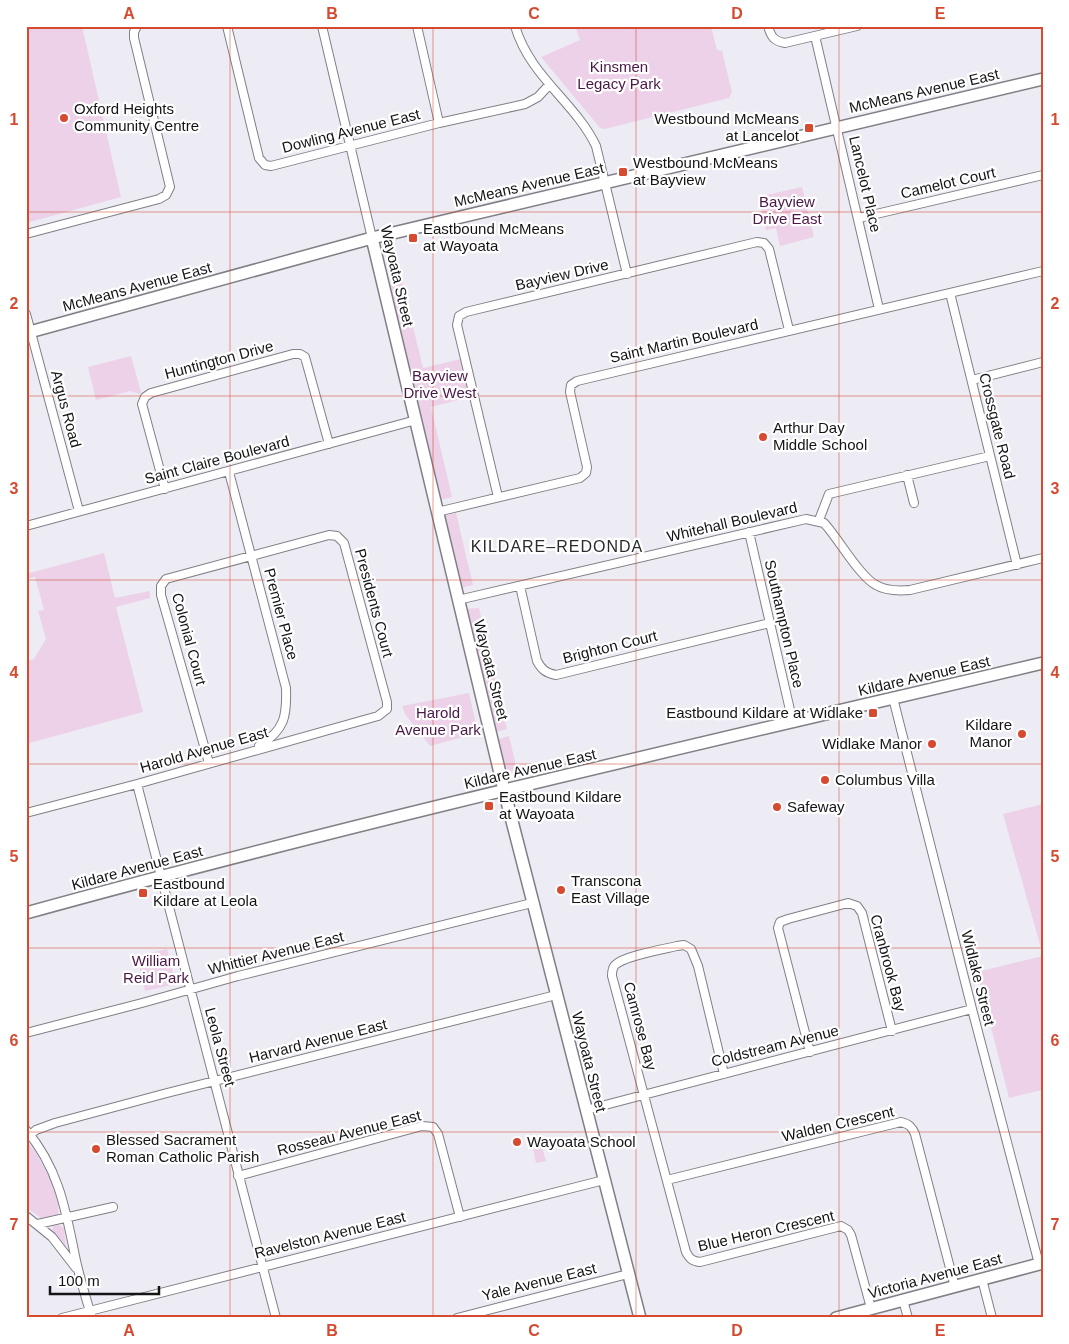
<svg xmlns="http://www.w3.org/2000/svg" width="1069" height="1344" viewBox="0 0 1069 1344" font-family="Arial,sans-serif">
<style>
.park{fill:#ecd1e8}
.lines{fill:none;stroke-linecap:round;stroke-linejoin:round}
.street-casing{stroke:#807f86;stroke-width:10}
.secondary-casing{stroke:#807f86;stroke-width:14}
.street{stroke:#fff;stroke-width:8}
.secondary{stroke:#fff;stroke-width:11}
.grid{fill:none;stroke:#d64a30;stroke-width:1;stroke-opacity:0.55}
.poi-dot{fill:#d64a30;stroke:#fff;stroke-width:2}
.labels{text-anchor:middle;stroke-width:4.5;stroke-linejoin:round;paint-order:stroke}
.park-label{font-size:15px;fill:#4a1746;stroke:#fff}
.street-label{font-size:15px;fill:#141417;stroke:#fff}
.poi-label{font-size:15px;fill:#141417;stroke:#fff;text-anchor:start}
.neighbourhood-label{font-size:16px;letter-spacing:1px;fill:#2a2a2f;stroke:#fff}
.neatline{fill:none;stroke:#d64a30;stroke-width:2}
.grid-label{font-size:16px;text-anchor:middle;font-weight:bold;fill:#d64a30}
</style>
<rect width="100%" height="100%" fill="#edecf4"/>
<path class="park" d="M26 26H82L121 197 26 223Z
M575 26H711L717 50 722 51 732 92 729 98 605 129 600 128 541 57 580 40Z
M802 187 814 237 780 246 776 228 766 230 758 197Z
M402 281 423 368 461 359 470 397 431 407 452 497 440 500 390 287 392 284Z
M131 356 141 392 140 394 130 391 96 400 88 367Z
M456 513 473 585 461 588 444 516Z
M104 553 115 598 150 591V598L116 607 143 712 26 744V661L34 659 46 639 38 611 44 610 35 577 26 579V574Z
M479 608 507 729 496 732 466 609Z
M469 693 478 733 430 746 405 714 402 706Z
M509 736 517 770 505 773 498 742 499 739Z
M1043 804V955L1003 814Z
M167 949 176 984 145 991 137 956Z
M1043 956V1092L1042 1090 1009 1098 977 972Z
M26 1140C38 1154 63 1196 58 1214L41 1218 26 1207Z
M542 1147 546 1161 536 1163 533 1149Z
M59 1225 64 1228 66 1246 52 1231 53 1226Z"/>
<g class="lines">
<g class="street-casing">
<path id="street" d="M227 26 259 158 265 165 271 166 439 123 525 104 538 97 549 85
M322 26 372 238
M417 26 439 123
M515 26C530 77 575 102 596 146L627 274
M768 26C771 37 774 41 785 43L857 26
M815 36 879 309
M859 218 1043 175
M26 234 159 199 166 195 170 187 134 38V32L137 26
M950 293 1017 565
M26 314 79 511
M972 380 1043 362
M229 472 286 688C287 716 285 730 259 746
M907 475 914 503
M165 489 142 404 145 397 151 393 293 354H300L305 357 329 444
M498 497 457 325 459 316 466 312 757 242 764 243 769 249 789 330
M437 512 580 478 586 473 587 467 570 392 571 385 577 381 1043 271
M819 520 829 494 990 456
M26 526 416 420
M749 532 793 723
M520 586 537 661C542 670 546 673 556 675L770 623
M458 600 806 519 824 523C838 538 860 577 876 585 886 591 898 591 910 590L1043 558
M893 698 972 1009 1039 1264
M137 784 276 1318
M26 813 137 784 378 716 387 709V702L344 543 337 536 329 535 166 579 161 586V595L209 763
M26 1033 142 1003 238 976 532 903
M810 1052 778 928 780 922 788 919 848 903 857 906 862 913 892 1031
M724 1074 698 966 691 949 684 945 677 946C664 949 624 956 615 965 612 968 612 972 612 976L686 1252C690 1259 692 1261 700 1262L841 1226 848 1230 851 1235 871 1308
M586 1110 972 1009
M26 1130C57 1166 65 1206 74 1251 78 1273 85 1295 92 1318
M30 1135 36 1130 55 1123 167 1093 556 995
M238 1176 422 1126 433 1127 438 1134 460 1217
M667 1180 901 1122C909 1124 912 1127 915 1134L955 1287
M26 1216 52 1237 76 1268
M38 1224 113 1207
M982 1279 992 1318
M903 1300 908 1318
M62 1318 604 1180
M457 1318 628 1274"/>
</g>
<g class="secondary-casing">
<path id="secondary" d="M372 238 504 790 640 1318
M26 333 372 238 1043 79
M26 913C363 820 703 743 1043 663
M836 1318 1043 1263"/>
</g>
<use href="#street" class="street"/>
<use href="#secondary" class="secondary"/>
</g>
<path class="grid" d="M230 26V1318M433 26V1318M636 26V1318M839 26V1318M26 212H1043M26 396H1043M26 580H1043M26 764H1043M26 948H1043M26 1132H1043"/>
<g class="poi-dot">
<circle cx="64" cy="118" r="5"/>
<rect x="804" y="123" width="10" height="10" rx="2.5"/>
<rect x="618" y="167" width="10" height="10" rx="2.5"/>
<rect x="408" y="233" width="10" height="10" rx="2.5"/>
<circle cx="763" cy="437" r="5"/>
<rect x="868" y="708" width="10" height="10" rx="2.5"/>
<circle cx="1022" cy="734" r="5"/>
<circle cx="932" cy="744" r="5"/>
<circle cx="825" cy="780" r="5"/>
<rect x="484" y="801" width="10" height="10" rx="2.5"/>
<circle cx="777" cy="807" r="5"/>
<circle cx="561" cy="890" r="5"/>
<rect x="138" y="888" width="10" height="10" rx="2.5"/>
<circle cx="517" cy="1142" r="5"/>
<circle cx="96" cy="1149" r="5"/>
</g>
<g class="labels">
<g class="park-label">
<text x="619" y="72">Kinsmen<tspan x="619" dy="17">Legacy Park</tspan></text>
<text x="787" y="207">Bayview<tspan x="787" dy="17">Drive East</tspan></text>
<text x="440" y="381">Bayview<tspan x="440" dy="17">Drive West</tspan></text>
<text x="438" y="718">Harold<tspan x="438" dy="17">Avenue Park</tspan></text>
<text x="156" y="966">William<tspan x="156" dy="17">Reid Park</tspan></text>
</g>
<g class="street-label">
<text transform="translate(924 91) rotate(-13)" y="5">McMeans Avenue East</text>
<text transform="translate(351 131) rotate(-14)" y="5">Dowling Avenue East</text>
<text transform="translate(948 183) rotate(-13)" y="5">Camelot Court</text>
<text transform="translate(865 184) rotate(77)" y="5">Lancelot Place</text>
<text transform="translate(529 185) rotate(-13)" y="5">McMeans Avenue East</text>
<text transform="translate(562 275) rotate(-13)" y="5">Bayview Drive</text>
<text transform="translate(397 276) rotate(77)" y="5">Wayoata Street</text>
<text transform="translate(137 287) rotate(-15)" y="5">McMeans Avenue East</text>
<text transform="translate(684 341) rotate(-13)" y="5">Saint Martin Boulevard</text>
<text transform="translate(219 360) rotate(-15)" y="5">Huntington Drive</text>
<text transform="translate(66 409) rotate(75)" y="5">Argus Road</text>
<text transform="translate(997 426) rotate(76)" y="5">Crossgate Road</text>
<text transform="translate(217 460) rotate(-15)" y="5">Saint Claire Boulevard</text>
<text transform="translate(732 522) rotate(-13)" y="5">Whitehall Boulevard</text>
<text transform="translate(374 603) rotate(75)" y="5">Presidents Court</text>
<text transform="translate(281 614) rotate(75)" y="5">Premier Place</text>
<text transform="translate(784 624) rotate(77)" y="5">Southampton Place</text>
<text transform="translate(189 639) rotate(75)" y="5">Colonial Court</text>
<text transform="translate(610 647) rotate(-14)" y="5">Brighton Court</text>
<text transform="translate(491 670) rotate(76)" y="5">Wayoata Street</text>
<text transform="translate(924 676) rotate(-13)" y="5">Kildare Avenue East</text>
<text transform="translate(204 750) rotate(-16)" y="5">Harold Avenue East</text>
<text transform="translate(530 769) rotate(-13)" y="5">Kildare Avenue East</text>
<text transform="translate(137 868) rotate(-15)" y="5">Kildare Avenue East</text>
<text transform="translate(276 953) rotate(-14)" y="5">Whittier Avenue East</text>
<text transform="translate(888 963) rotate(75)" y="5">Cranbrook Bay</text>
<text transform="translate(978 978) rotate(76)" y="5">Widlake Street</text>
<text transform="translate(640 1026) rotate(75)" y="5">Camrose Bay</text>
<text transform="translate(318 1041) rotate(-14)" y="5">Harvard Avenue East</text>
<text transform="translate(775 1046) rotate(-14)" y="5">Coldstream Avenue</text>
<text transform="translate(220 1047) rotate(75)" y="5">Leola Street</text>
<text transform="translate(589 1062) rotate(76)" y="5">Wayoata Street</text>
<text transform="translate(838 1124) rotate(-13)" y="5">Walden Crescent</text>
<text transform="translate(349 1133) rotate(-14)" y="5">Rosseau Avenue East</text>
<text transform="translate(766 1231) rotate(-13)" y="5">Blue Heron Crescent</text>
<text transform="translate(330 1235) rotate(-14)" y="5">Ravelston Avenue East</text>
<text transform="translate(935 1276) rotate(-15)" y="5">Victoria Avenue East</text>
<text transform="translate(539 1282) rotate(-14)" y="5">Yale Avenue East</text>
</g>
<g class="poi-label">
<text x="74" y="114">Oxford Heights<tspan x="74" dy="17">Community Centre</tspan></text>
<text x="799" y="124" text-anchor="end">Westbound McMeans<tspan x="799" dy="17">at Lancelot</tspan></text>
<text x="633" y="168">Westbound McMeans<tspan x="633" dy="17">at Bayview</tspan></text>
<text x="423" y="234">Eastbound McMeans<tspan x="423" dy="17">at Wayoata</tspan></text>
<text x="773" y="433">Arthur Day<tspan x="773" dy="17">Middle School</tspan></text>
<text x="863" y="718" text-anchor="end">Eastbound Kildare at Widlake</text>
<text x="1012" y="730" text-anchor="end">Kildare<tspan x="1012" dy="17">Manor</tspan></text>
<text x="922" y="749" text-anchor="end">Widlake Manor</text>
<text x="835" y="785">Columbus Villa</text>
<text x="499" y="802">Eastbound Kildare<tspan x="499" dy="17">at Wayoata</tspan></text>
<text x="787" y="812">Safeway</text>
<text x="571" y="886">Transcona<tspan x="571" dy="17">East Village</tspan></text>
<text x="153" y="889">Eastbound<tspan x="153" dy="17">Kildare at Leola</tspan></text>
<text x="106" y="1145">Blessed Sacrament<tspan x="106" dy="17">Roman Catholic Parish</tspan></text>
<text x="527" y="1147">Wayoata School</text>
</g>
<g class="neighbourhood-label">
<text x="557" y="552">KILDARE–REDONDA</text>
</g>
</g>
<rect width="1069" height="1344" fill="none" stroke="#ffffff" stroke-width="55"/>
<path d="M50 1286v8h109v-8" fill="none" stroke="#141417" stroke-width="2.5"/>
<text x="58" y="1286" font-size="15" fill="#141417" stroke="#ffffff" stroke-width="4" paint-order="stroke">100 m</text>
<rect x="28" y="28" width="1014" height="1288" class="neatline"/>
<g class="grid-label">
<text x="129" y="19">A</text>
<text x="332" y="19">B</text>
<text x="534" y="19">C</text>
<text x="737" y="19">D</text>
<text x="940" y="19">E</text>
<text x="14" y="125">1</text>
<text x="1055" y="125">1</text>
<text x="14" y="309">2</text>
<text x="1055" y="309">2</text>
<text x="14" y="494">3</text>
<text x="1055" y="494">3</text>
<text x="14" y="678">4</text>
<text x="1055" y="678">4</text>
<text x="14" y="862">5</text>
<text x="1055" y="862">5</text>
<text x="14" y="1046">6</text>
<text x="1055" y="1046">6</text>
<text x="14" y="1230">7</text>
<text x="1055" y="1230">7</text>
<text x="129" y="1336">A</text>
<text x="332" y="1336">B</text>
<text x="534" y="1336">C</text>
<text x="737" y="1336">D</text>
<text x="940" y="1336">E</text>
</g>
</svg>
